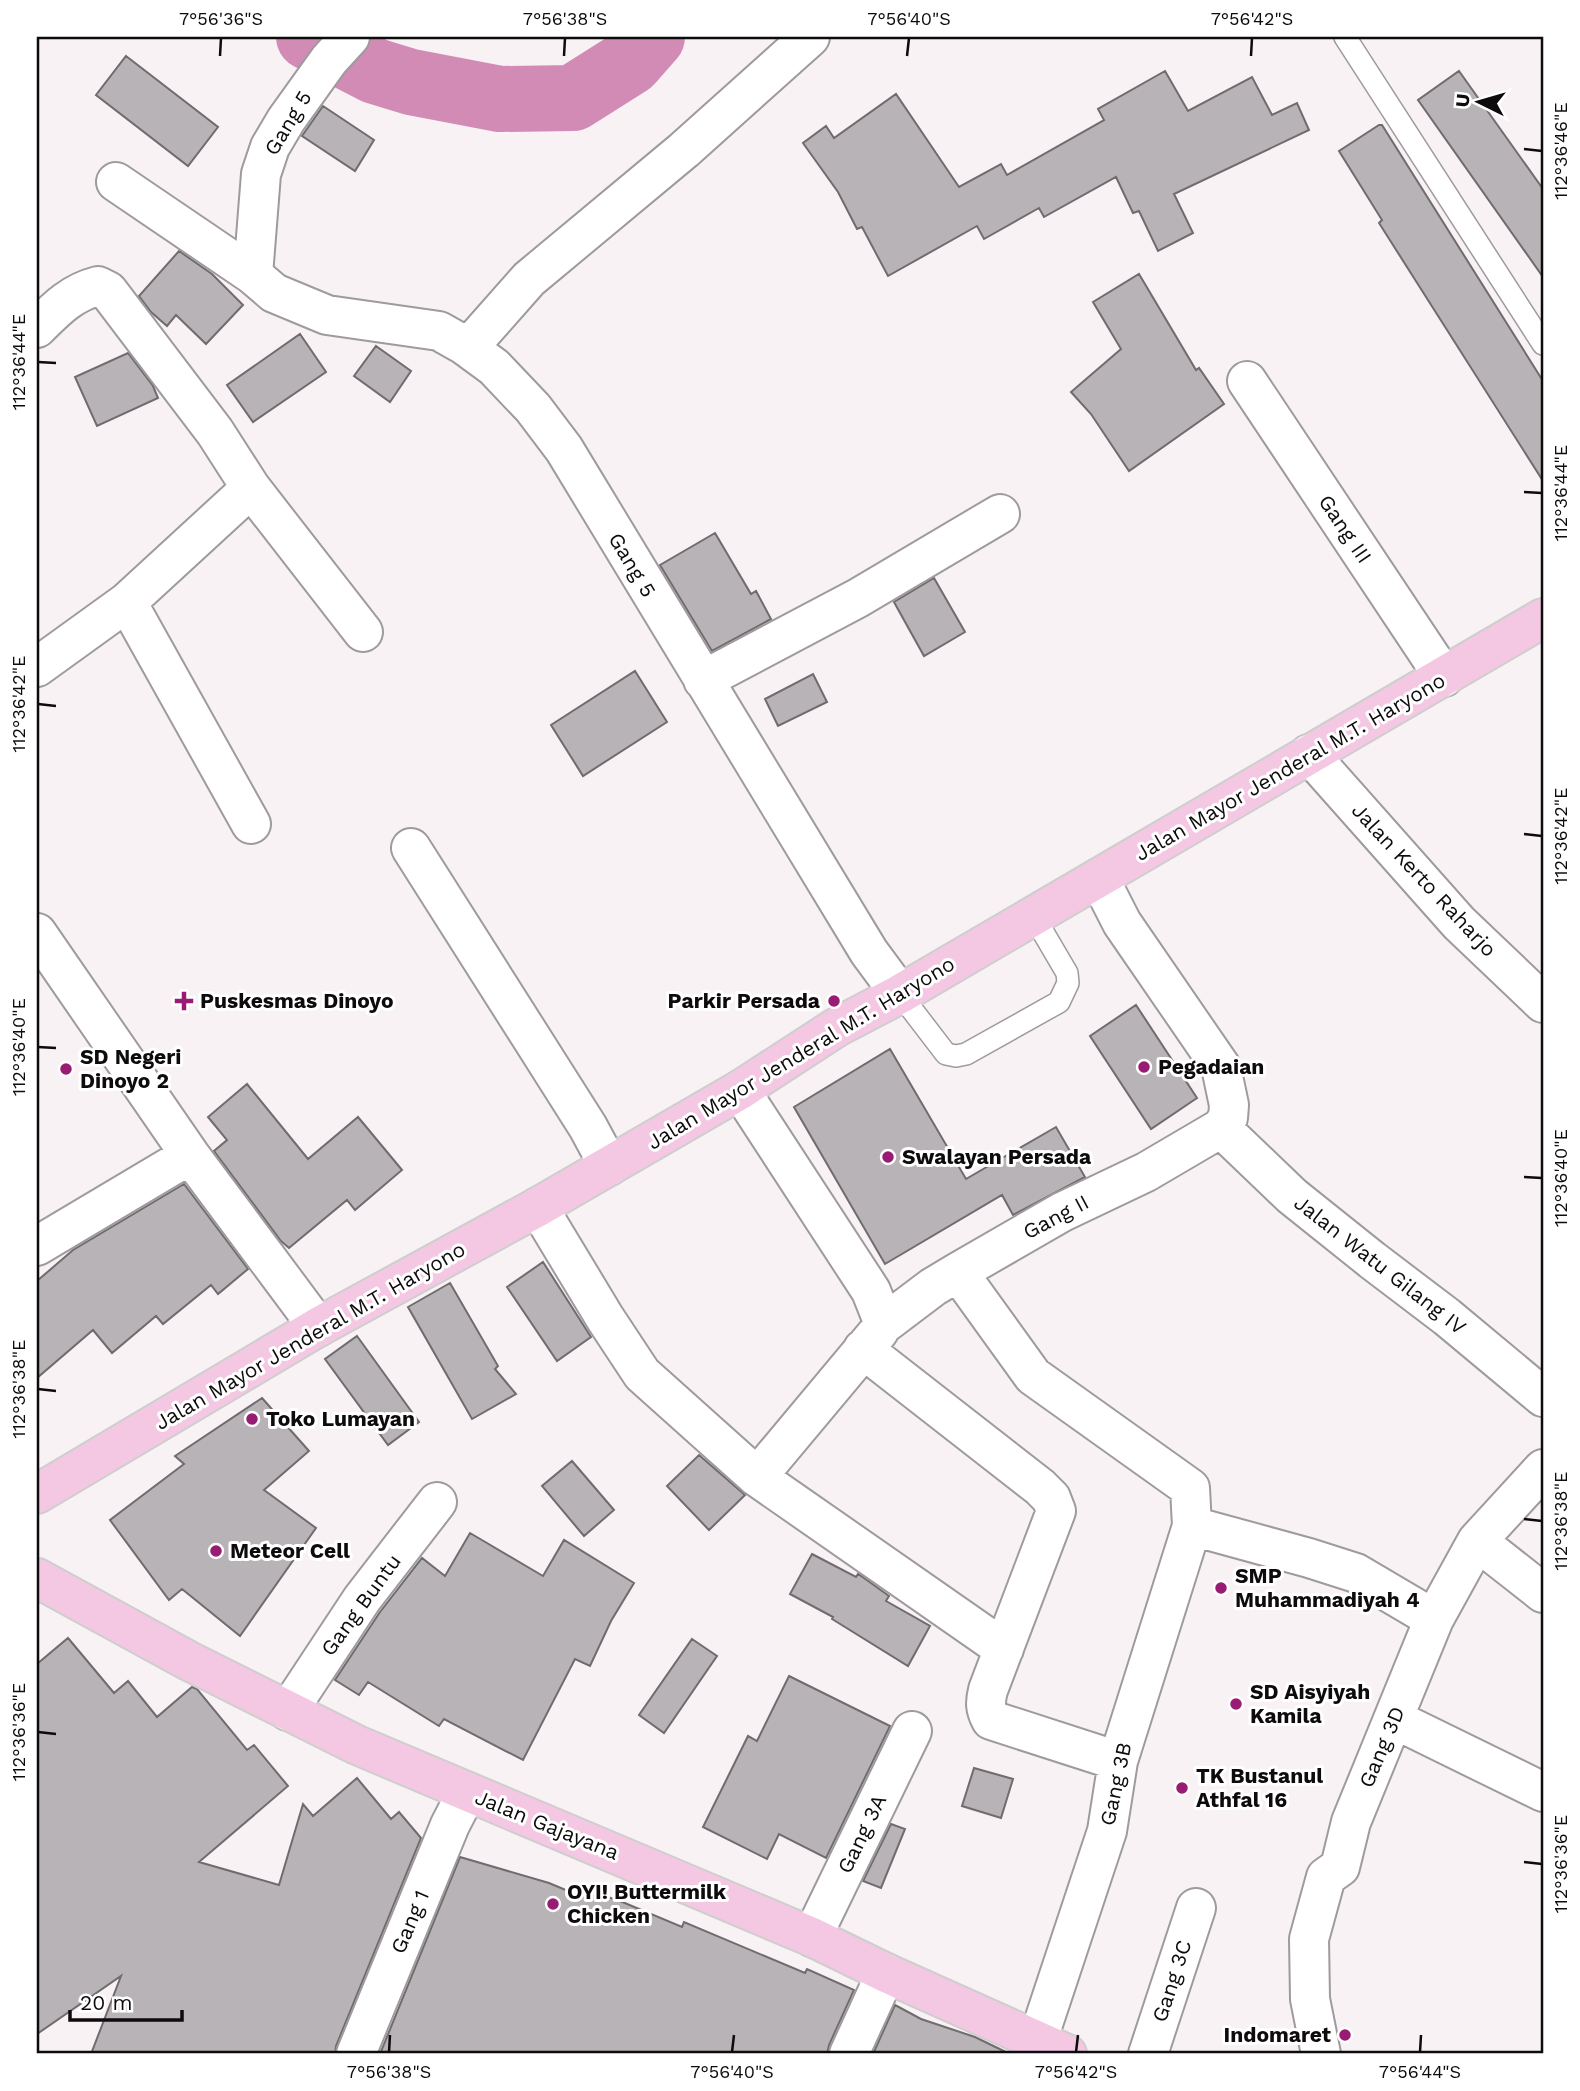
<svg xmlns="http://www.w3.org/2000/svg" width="1580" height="2091" viewBox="0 0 1580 2091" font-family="'Work Sans',sans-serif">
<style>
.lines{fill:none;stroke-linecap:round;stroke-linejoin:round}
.river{stroke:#d18bb5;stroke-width:66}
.building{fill:#b8b3b6;stroke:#706b6e;stroke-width:2}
.service-casing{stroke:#9f9a9d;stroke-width:24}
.minor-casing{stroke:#9f9a9d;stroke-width:42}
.primary-casing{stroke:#cfcece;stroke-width:42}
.service{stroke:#fff;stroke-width:21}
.minor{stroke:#fff;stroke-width:38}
.primary{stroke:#f4c8e2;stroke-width:38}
.ticks{fill:none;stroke:#0d0b0c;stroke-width:2.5}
.poi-dot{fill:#991c74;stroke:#fff;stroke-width:2.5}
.labels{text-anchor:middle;stroke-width:6;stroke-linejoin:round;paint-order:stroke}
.street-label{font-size:21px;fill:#0d0b0c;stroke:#fff}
.poi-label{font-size:21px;font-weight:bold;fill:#0d0b0c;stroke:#fff;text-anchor:start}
.neatline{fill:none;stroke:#0d0b0c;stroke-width:2.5}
.ticks-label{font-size:18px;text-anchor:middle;fill:#0d0b0c}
</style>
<rect width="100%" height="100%" fill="#f8f2f5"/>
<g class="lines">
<path class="river" d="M309 37 375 71 411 82 500 99 573 98 630 62 652 37"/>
</g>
<path class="building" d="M126 56 218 127 188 166 96 95Z
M1165 71 1188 111 1252 77 1272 115 1297 103 1309 130 1174 194 1193 233 1158 251 1139 211 1133 213 1116 177 1044 217 1039 208 984 239 977 226 888 276 862 227 857 229 838 192 803 143 826 126 834 138 896 94 959 187 1001 164 1007 175 1104 120 1098 109Z
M1459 71 1543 189V277L1418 100Z
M323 106 374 140 355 171 302 136Z
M1379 125H1382L1543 381V481L1379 223 1382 220 1339 151Z
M179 251 212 274 243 305 206 344 176 315 167 326 151 312 139 296Z
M1139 274 1196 370 1199 368 1224 404 1129 471 1091 414 1071 392 1121 349 1093 302Z
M300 334 326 372 253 422 227 385Z
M376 346 411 371 390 402 354 376Z
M128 353 153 386 158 398 97 426 75 377Z
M715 533 751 594 756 591 771 619 712 651 660 565Z
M934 578 965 632 924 656 894 602Z
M635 671 667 722 583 776 551 725Z
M813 674 827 702 778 726 765 699Z
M1136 1005 1197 1098 1151 1129 1090 1036Z
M890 1049 966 1179 1056 1127 1085 1177 1013 1215 1002 1195 885 1264 794 1107Z
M247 1084 308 1159 358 1117 402 1170 355 1210 347 1200 289 1248 281 1241 214 1151 227 1140 208 1117Z
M184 1184 248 1269 218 1294 211 1285 163 1324 156 1316 112 1353 93 1330 37 1378V1281L73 1250Z
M543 1262 591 1337 557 1361 507 1287Z
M450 1283 498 1366 495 1369 516 1394 472 1419 408 1307Z
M357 1336 419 1422 388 1445 325 1359Z
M262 1398 309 1451 264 1490 316 1528 240 1636 182 1589 169 1600 110 1520 184 1464 175 1456Z
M699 1455 745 1495 709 1530 667 1486Z
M572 1461 614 1510 584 1536 542 1486Z
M470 1533 543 1576 564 1540 634 1583 611 1621 590 1666 575 1659 523 1760 444 1719 439 1726 368 1682 359 1695 335 1680 380 1612 422 1558 445 1576Z
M812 1554 856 1577 858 1574 864 1578 889 1596 886 1601 930 1626 908 1666 832 1619 833 1617 790 1594Z
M68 1638 114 1693 128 1681 157 1717 192 1687 197 1689 247 1750 254 1745 288 1786 199 1862 279 1885 303 1804 313 1816 357 1778 391 1819 399 1812 421 1838 336 2046 335 2054H91L121 1976 37 2034V1664Z
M692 1639 717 1656 664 1733 639 1715Z
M789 1676 890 1726 826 1858 779 1834 767 1859 703 1827 748 1736 757 1741Z
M974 1768 1013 1779 1001 1818 962 1806Z
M891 1824 905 1829 881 1888 863 1881Z
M460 1857 549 1883 587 1899 589 1891 620 1901 682 1927 684 1922 805 1973 807 1969 854 1990 829 2045 827 2054H380Z
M895 2005 921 2019 975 2037 1010 2054H873Z"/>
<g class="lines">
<g class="service-casing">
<path id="service" d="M1345 37 1543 344
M900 994 946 1054 956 1056 966 1054 1059 1002 1068 983 1067 973 1033 915"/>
</g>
<g class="minor-casing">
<path id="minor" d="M116 182 253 275 274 293 327 315 439 331 464 345 494 367 533 408 564 449 869 952 900 994
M253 275 261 174 270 147 286 120 329 60 350 37
M37 328C56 309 71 293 98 286L108 291 215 432 251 488 363 632
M468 348 529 279 684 150 810 37
M1247 381 1444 677
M127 602 251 824
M37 667 127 602 251 488
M703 680 858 598 1000 514
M1309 754 1459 923 1543 1003
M411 848 588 1127 609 1166
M37 933 190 1155 318 1327
M740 1090 871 1291 884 1324 933 1287 958 1272 1062 1212 1146 1172 1221 1128 1228 1118 1229 1105 1221 1067 1122 923 1099 878
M1221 1128 1292 1196 1372 1260 1447 1317 1543 1397
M538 1207 605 1318 642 1374 757 1477 1004 1649
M37 1246 190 1155
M958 1272 1033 1376 1190 1488 1192 1526 1118 1761 1107 1831 1037 2042
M863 1349 1040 1487 1051 1498 1056 1511 988 1690C985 1702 985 1709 991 1720L1118 1761
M757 1477 879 1331
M1192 1526 1309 1558 1356 1573 1434 1619
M1477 1541 1543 1593
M288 1711 362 1599 437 1502
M1394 1719 1543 1792
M812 1937 912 1731
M356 2054 450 1825 467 1792
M849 2054 886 1973
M1148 2054 1196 1908
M1321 2054 1310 1999 1309 1939 1326 1877 1340 1867 1351 1822 1434 1619 1477 1541 1543 1469"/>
</g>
<g class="primary-casing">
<path id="primary" d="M37 1494 318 1327 538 1207 740 1090 837 1027 900 994 1543 618
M37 1578 189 1661 357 1745 812 1937 886 1973 1067 2054"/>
</g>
<use href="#service" class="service"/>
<use href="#minor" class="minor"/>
<use href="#primary" class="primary"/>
</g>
<path class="ticks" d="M220 56 221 38M564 56 565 38M907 56 909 38M1251 56 1252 38M1524 149 1542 151M38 362 56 363M1524 492 1542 493M38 704 56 706M1524 834 1542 836M38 1047 56 1048M1524 1177 1542 1178M38 1389 56 1391M1524 1519 1542 1521M38 1732 56 1734M1524 1862 1542 1864M389 2052 390 2035M732 2052 734 2035M1076 2052 1078 2035M1420 2052 1421 2035"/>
<g class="poi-dot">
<path d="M180.5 990.5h7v7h7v7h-7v7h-7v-7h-7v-7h7z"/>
<circle cx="834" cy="1001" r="7"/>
<circle cx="1144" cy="1067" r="7"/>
<circle cx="66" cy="1069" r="7"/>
<circle cx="888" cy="1157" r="7"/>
<circle cx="252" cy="1419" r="7"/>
<circle cx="216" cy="1551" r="7"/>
<circle cx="1221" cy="1588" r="7"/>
<circle cx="1236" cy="1704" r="7"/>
<circle cx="1182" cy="1788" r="7"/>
<circle cx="553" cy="1904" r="7"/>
<circle cx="1345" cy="2035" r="7"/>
</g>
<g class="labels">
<g class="street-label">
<text transform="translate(288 123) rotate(-59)" y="7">Gang 5</text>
<text transform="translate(1345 529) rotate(56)" y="7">Gang III</text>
<text transform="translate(632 565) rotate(59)" y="7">Gang 5</text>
<text transform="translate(1290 767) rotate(-30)" y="7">Jalan Mayor Jenderal M.T. Haryono</text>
<text transform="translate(1424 880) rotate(47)" y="7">Jalan Kerto Raharjo</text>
<text transform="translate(801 1053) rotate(-31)" y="7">Jalan Mayor Jenderal M.T. Haryono</text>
<text transform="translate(1056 1217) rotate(-28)" y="7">Gang II</text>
<text transform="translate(1380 1265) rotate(38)" y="7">Jalan Watu Gilang IV</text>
<text transform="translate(310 1336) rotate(-30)" y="7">Jalan Mayor Jenderal M.T. Haryono</text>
<text transform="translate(361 1605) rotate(-54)" y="7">Gang Buntu</text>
<text transform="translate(1382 1747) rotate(-67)" y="7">Gang 3D</text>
<text transform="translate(1116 1784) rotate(-78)" y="7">Gang 3B</text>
<text transform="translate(547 1825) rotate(22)" y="7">Jalan Gajayana</text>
<text transform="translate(862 1834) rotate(-64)" y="7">Gang 3A</text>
<text transform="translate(410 1922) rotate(-67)" y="7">Gang 1</text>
<text transform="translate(1172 1981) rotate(-72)" y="7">Gang 3C</text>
</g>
<g class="poi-label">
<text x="200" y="1008">Puskesmas Dinoyo</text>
<text x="820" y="1008" text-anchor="end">Parkir Persada</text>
<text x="80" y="1064">SD Negeri<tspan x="80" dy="24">Dinoyo 2</tspan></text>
<text x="1158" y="1074">Pegadaian</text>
<text x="902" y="1164">Swalayan Persada</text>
<text x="266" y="1426">Toko Lumayan</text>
<text x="230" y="1558">Meteor Cell</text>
<text x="1235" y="1583">SMP<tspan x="1235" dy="24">Muhammadiyah 4</tspan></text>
<text x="1250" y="1699">SD Aisyiyah<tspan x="1250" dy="24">Kamila</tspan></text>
<text x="1196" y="1783">TK Bustanul<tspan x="1196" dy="24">Athfal 16</tspan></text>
<text x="567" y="1899">OYI! Buttermilk<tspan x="567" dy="24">Chicken</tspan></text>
<text x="1331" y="2042" text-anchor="end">Indomaret</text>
</g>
</g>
<rect width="1580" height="2091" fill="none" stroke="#ffffff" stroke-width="77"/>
<g transform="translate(1479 102) rotate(275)" stroke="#ffffff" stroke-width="5" paint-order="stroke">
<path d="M0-5L12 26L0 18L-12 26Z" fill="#0d0b0c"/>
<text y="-10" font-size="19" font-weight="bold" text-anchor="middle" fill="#0d0b0c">U</text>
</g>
<path d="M70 2010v10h112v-10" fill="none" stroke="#0d0b0c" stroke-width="3.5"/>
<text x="80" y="2010" font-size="21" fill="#0d0b0c" stroke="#ffffff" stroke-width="5" paint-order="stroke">20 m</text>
<rect x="38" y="38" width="1504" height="2014" class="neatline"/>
<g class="ticks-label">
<text x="221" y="25">7°56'36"S</text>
<text x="565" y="25">7°56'38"S</text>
<text x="909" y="25">7°56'40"S</text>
<text x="1252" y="25">7°56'42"S</text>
<text transform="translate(1561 151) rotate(-90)" y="6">112°36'46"E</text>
<text transform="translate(19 362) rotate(-90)" y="6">112°36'44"E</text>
<text transform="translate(1561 493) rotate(-90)" y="6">112°36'44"E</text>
<text transform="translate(19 704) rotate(-90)" y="6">112°36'42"E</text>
<text transform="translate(1561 836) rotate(-90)" y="6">112°36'42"E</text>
<text transform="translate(19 1047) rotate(-90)" y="6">112°36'40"E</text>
<text transform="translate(1561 1178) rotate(-90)" y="6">112°36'40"E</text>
<text transform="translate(19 1389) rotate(-90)" y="6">112°36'38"E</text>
<text transform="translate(1561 1521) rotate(-90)" y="6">112°36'38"E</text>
<text transform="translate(19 1732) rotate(-90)" y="6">112°36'36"E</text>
<text transform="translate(1561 1864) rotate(-90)" y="6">112°36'36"E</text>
<text x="389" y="2078">7°56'38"S</text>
<text x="732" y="2078">7°56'40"S</text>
<text x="1076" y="2078">7°56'42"S</text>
<text x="1420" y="2078">7°56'44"S</text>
</g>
</svg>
